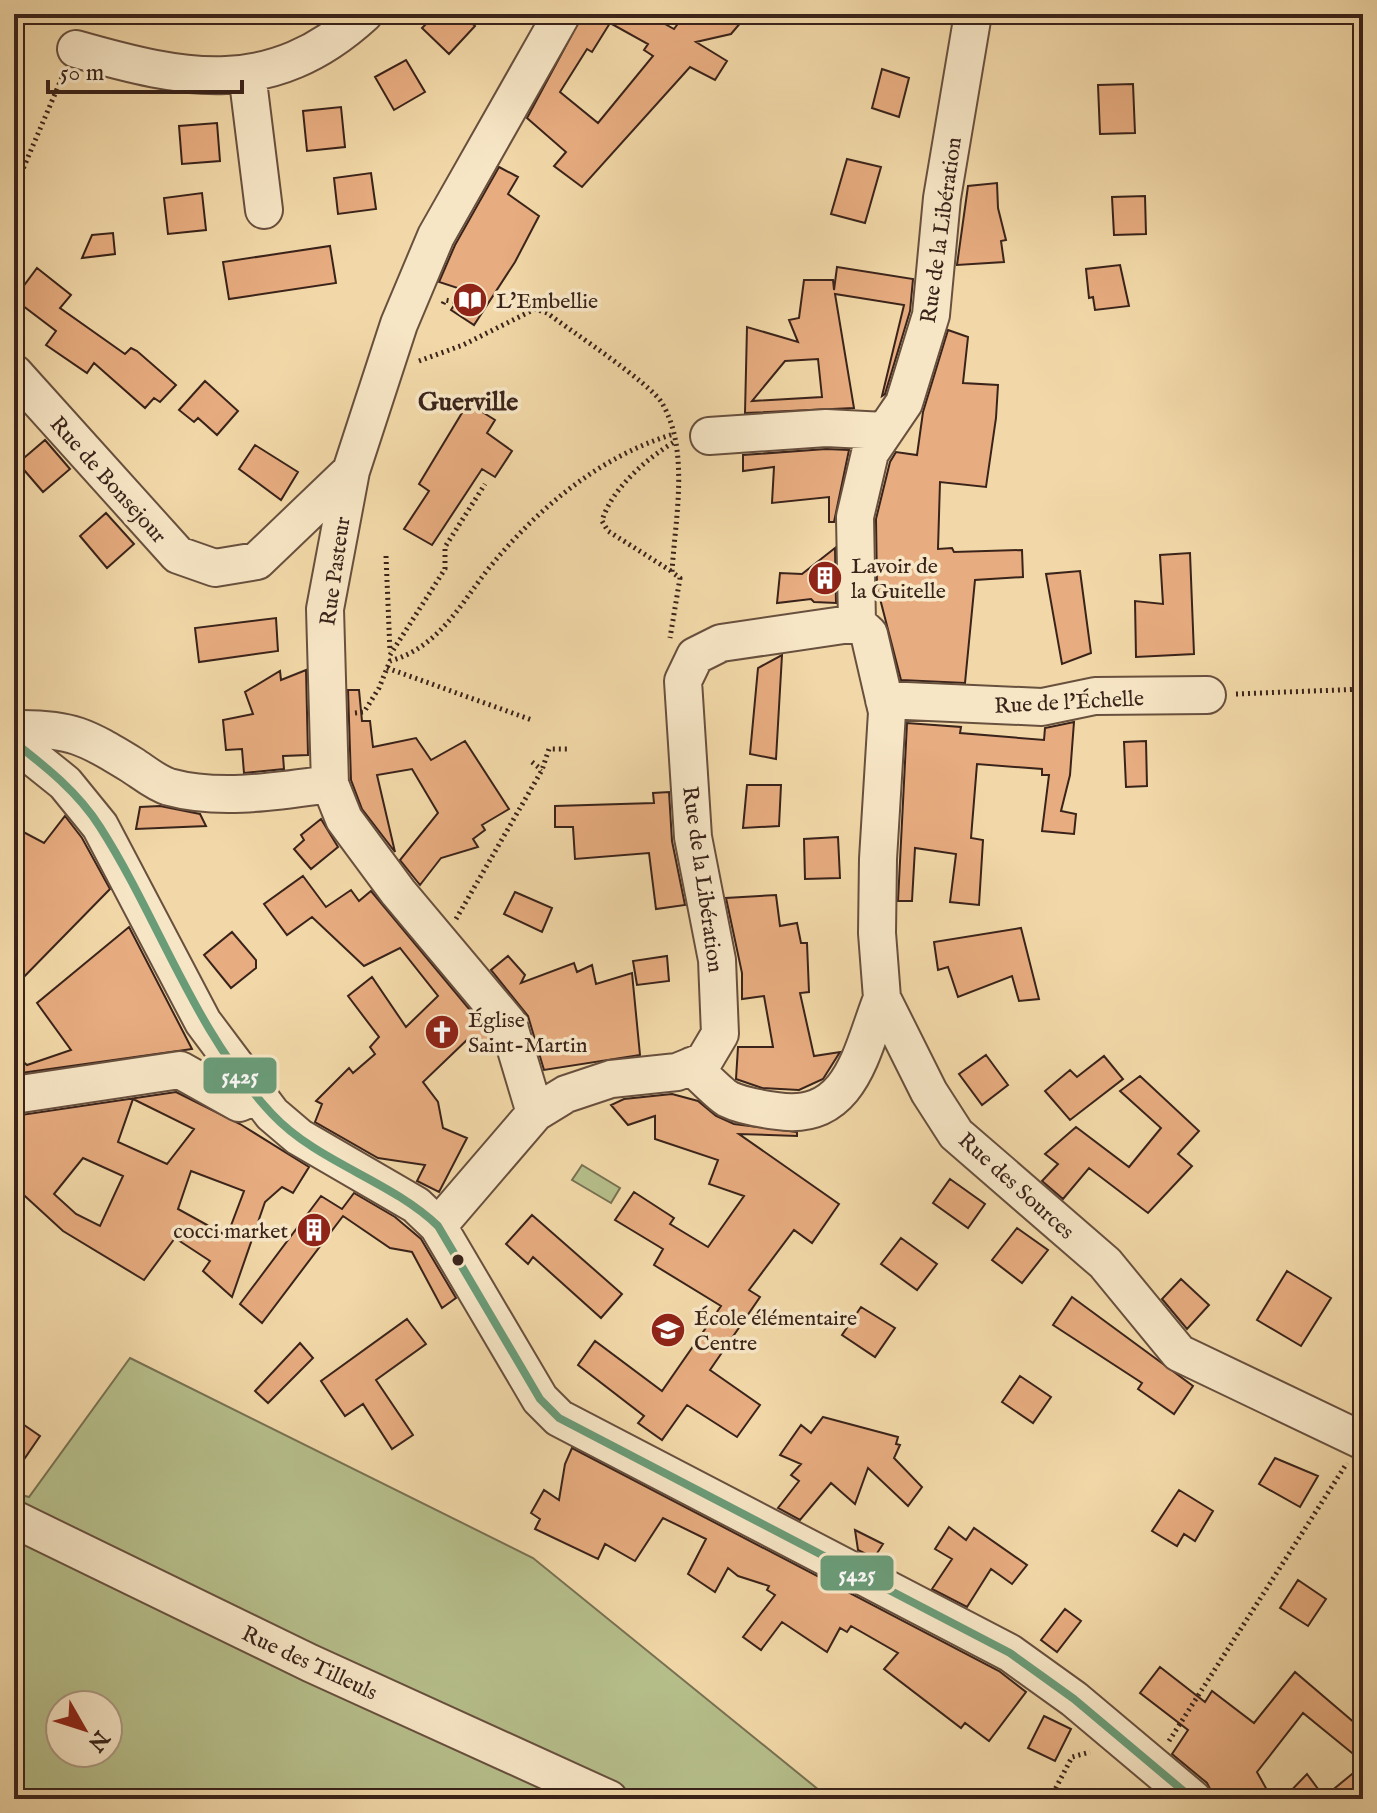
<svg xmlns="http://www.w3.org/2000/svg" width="1377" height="1813" viewBox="0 0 1377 1813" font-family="'IM FELL English',serif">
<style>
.green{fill:#b6bf8b;stroke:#787152;stroke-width:2;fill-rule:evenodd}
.building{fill:#e7ac7f;stroke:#3a231a;stroke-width:2;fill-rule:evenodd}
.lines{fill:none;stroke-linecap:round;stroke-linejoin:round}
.minor-casing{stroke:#68503e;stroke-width:40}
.path{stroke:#3a231a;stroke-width:5;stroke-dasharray:2 4;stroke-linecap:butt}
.minor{stroke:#f7e6c6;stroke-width:36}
.bus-1-casing{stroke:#f7e6c6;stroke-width:14}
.bus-1{stroke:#6a9c78;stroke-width:8}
.bus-dot{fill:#3a231a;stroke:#f7e6c6;stroke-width:3}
.labels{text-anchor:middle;stroke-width:7;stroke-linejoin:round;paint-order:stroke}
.street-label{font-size:22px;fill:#3a231a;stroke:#f7e6c6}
.poi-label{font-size:22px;fill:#3a231a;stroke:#f7e6c6;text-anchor:start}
.quarter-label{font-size:26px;font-weight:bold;fill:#3a231a;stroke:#f7e6c6}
.line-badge{stroke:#f7e6c6;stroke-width:3}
.badge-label{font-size:22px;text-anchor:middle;font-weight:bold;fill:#fff}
</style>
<rect width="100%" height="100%" fill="#f2d8a8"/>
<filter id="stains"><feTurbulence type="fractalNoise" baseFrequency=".0025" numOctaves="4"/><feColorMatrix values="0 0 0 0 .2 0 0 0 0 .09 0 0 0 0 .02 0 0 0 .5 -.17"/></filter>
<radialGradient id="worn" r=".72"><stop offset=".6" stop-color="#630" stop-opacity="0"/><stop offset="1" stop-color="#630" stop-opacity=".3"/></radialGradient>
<path class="green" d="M582 1165 620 1188 611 1203 572 1180Z
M130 1358 533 1558 830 1799H14V1493L29 1497ZM60 1705H108V1753H60Z"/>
<path class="building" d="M436 14H462L475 26 449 54 422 28Z
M583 14H647L674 29 685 14H748L731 34 696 42 727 61 715 80 690 67 582 187 554 166 566 152 527 118ZM610 23 648 44 644 50 653 56 598 123 560 92 587 49 592 52Z
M406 60 425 92 394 110 375 77Z
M882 69 909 78 899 117 872 108Z
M1133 84 1135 133 1100 134 1098 85Z
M341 107 345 147 307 151 303 111Z
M217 123 220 161 182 164 179 126Z
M847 159 881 167 865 223 831 214Z
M499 167 518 177 508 194 539 216 515 262 474 325 451 310 464 290 439 282 455 245Z
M371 173 376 209 338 214 334 178Z
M997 183 998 208 1006 240 1001 241 1004 262 957 265 968 186Z
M202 193 206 230 168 234 164 198Z
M1145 196 1146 234 1114 235 1112 197Z
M113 233 115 254 82 258 92 235Z
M330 246 336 283 229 299 223 262Z
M1120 265 1129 306 1095 310 1093 297 1089 298 1086 269Z
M837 267 913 279 910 311 885 394 882 396 904 305 835 294 854 408 745 413 747 327 798 342 789 320 799 318 804 280H833L834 290ZM818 359 822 397 752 401 785 361Z
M37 268 71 295 60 308 125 354 131 348 137 351 176 385 160 402 154 398 145 408 94 363 87 373 46 345 56 331 14 299Z
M948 330 968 337 963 383 998 385 996 418 986 487 940 482 938 549 952 548 954 552 1022 550 1023 577 975 580 965 683 901 680 877 587 876 519 890 462 896 452 917 455 923 412Z
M205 381 238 411 217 435 198 418 194 422 179 410Z
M468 403 495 420 487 433 512 451 495 477 482 469 432 545 404 529 429 491 419 484Z
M45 440 70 469 43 492 18 463Z
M255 445 298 472 281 500 239 469Z
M826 449 849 450 834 522H829V497L772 503 774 467 743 471V455Z
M106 513 134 544 107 568 80 536Z
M835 548 836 603 814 602 811 599 777 603 780 573 802 574Z
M1190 553 1194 654 1136 657 1135 601 1163 604 1160 555Z
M1080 571 1091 653 1062 664 1046 574Z
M276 618 278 651 199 662 195 628Z
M782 655 776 759 750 754 758 668Z
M306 670 308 755 283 756 284 769 244 773 242 749 226 750 223 720 253 714 245 692 280 671 281 680Z
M348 690H359L362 721H370L373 747 416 738 431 760 465 741 509 809 482 825 485 830 473 839 478 847 441 858 420 885 400 860 438 813 412 769 377 775 395 852 362 809 351 780Z
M1074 722 1070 775 1061 811 1076 814 1074 834 1042 831 1049 775H1042V769L977 764 971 838 983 840 979 905 950 902 956 854 915 848 912 901H898L907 723 961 727 960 733 1044 740 1045 728Z
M1146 741 1147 786 1126 787 1124 742Z
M747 785H781L779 826 743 828Z
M669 792 672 841 685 905 656 909 649 853 575 859 573 827H555V806L654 803 653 793Z
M160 806 200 814 206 826 136 829 140 807Z
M65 816 82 838 110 889 14 987V827L44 843Z
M321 819 338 847 311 869 294 849 304 840 301 835Z
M838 837 840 878 805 879 804 839Z
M303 876 326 907 351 890 359 901 371 891 489 1033 494 1049 485 1051 470 1037 423 1082 438 1102 443 1128 467 1138 439 1192 417 1181 425 1165 378 1158 315 1122 322 1104 316 1101 349 1068 353 1073 375 1054 370 1047 379 1037 348 996 372 977 406 1027 438 996 400 948 364 966 312 917 287 935 264 904Z
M515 892 552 908 542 932 504 914Z
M776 895 780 926 797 923 801 943H807L809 992 800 993 814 1056 840 1052 823 1079 799 1090 762 1088 736 1079 738 1047H773L764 996 742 999V973L726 898Z
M129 927 192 1049 14 1074V1054L27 1065 71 1050 37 1003Z
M1021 928 1039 999 1019 1001 1012 976 958 997 948 967 938 970 934 942Z
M232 932 256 960V968L231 988 204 955Z
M508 956 525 975 521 983 574 963 577 972 592 965 596 984 632 973 640 1055 544 1070 528 1016 491 970Z
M667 956 669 981 637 985 633 961Z
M986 1055 1008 1085 982 1105 959 1074Z
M1104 1056 1123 1079 1070 1120 1045 1091 1070 1070 1077 1077Z
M1140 1076 1199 1131 1178 1154 1192 1166 1148 1213 1089 1168 1063 1199 1042 1181 1058 1164 1045 1154 1076 1127 1129 1167 1161 1128 1120 1091Z
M176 1092 240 1124 309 1167 293 1193 282 1187 265 1202 232 1297 203 1271 210 1261 175 1238 144 1280 63 1231 14 1186V1116ZM133 1099 194 1129 167 1164 118 1142ZM83 1158 123 1176 100 1226 76 1214 54 1194ZM191 1171 244 1191 227 1236 178 1209Z
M672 1094 698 1101 716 1116 734 1124 797 1132V1136L739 1134 839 1204 812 1243 794 1230 749 1290 760 1297 710 1370 760 1405 737 1437 687 1405 662 1440 638 1423 644 1416 578 1365 595 1341 662 1391 721 1306 654 1265 663 1249 615 1220 634 1192 674 1218 670 1224 708 1247 744 1196 709 1184 718 1160 655 1139V1116L628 1125 611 1105 624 1099Z
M950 1179 985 1204 968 1228 933 1203Z
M354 1193 395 1217 421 1239 456 1298 442 1308 412 1252 390 1248 343 1216 262 1323 240 1304 321 1196 342 1209Z
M532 1215 622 1294 601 1318 533 1257 528 1264 506 1244Z
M1017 1228 1048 1250 1022 1283 992 1260Z
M901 1238 937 1264 917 1290 881 1264Z
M1287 1271 1331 1298 1301 1346 1257 1320Z
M1181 1279 1209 1305 1187 1329 1162 1299Z
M1072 1297 1193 1386 1174 1414 1138 1389 1142 1383 1053 1325Z
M861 1307 895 1328 875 1357 842 1335Z
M407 1319 426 1344 376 1380 413 1435 392 1449 363 1404 345 1416 321 1381Z
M300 1343 313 1358 268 1403 255 1391Z
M1020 1376 1051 1397 1033 1423 1002 1402Z
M823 1417 898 1437 896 1444 900 1445 894 1458 922 1487 908 1506 868 1468 855 1504 831 1483 800 1520 778 1508 799 1481 791 1475 801 1464 780 1455 801 1425 811 1433Z
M14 1418 40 1436 14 1474Z
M572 1448 999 1671 1026 1692 989 1741 965 1723 961 1728 884 1669 898 1653 851 1626 847 1632 840 1628 827 1652 782 1622 761 1650 743 1637 775 1595 767 1590 769 1586 738 1576 728 1568 715 1592 688 1574 706 1539 663 1518 635 1561 605 1544 598 1559 535 1529 540 1519 531 1513 544 1490 559 1500 565 1464Z
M1275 1458 1318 1476 1300 1507 1259 1484Z
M1179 1490 1213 1511 1195 1541 1184 1534 1177 1546 1152 1531Z
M949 1527 966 1540 974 1528 1027 1565 1012 1584 991 1569 967 1607 932 1589 952 1559 935 1549Z
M855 1530 883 1544 874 1558 858 1550Z
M1298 1580 1326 1599 1308 1626 1280 1608Z
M1065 1609 1081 1621 1057 1652 1041 1640Z
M1160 1667 1205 1702 1212 1691 1254 1723 1295 1672 1363 1730V1762L1303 1713 1257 1772 1272 1799H1215L1207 1783 1172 1754 1188 1730 1140 1693Z
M1044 1716 1071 1729 1055 1761 1028 1748Z
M1363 1765V1799H1283L1307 1774 1324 1797Z"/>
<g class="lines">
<g class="minor-casing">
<path id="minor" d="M76 49C185 80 271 99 364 14
M247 73 264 210
M14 373 178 555 215 568 257 561 351 471
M709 436 826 428 885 431
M857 623 869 634 887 712 878 859 877 933 882 998 929 1092 956 1134 1105 1263 1179 1353 1361 1440
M884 700 1042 707 1095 696 1207 695
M14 732 16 729C71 728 86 737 132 765 143 772 156 783 169 787 220 801 278 791 330 784
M14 742 65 783 100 826 203 1022 272 1114 299 1137 416 1205 438 1226 540 1399 559 1418 1010 1653 1074 1699 1193 1799
M691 1066C702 1075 718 1093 728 1099 742 1106 762 1109 777 1111 851 1122 861 1052 882 998
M14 1095 180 1070 239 1103 256 1096
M535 1113 508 1023 398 892 344 819 330 784 325 609 351 471 399 324 436 236 562 14
M438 1226 535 1113 566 1094 611 1079 677 1072 704 1061 720 1034 717 960 693 837 683 681 695 656 721 643 857 623 855 517 870 453 904 403 931 315 942 198 973 14
M14 1519 310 1663 609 1799"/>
</g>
<path class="path" d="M14 190 63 75
M443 304 445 300 456 302
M419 361 463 345 535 309 547 313C571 331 650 383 662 403 690 451 675 519 672 572L680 578 670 638
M386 556 390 652
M671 571 608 531 602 521C611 489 648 457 676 441
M390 655 445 569V547L485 484
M387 668 532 720
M1236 694 1363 689
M355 713 364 712 379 688 390 661C439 647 459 606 489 568 538 508 600 456 674 434
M532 762 542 770
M456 919 542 770 549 749H569
M1169 1741 1347 1463
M1050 1799 1072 1757 1090 1752"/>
<use href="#minor" class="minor"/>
<g class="bus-1-casing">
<path id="bus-1" d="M14 742C46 767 78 792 100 827 160 921 194 1031 272 1114 318 1163 390 1180 438 1226L540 1399 559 1418 1010 1653 1074 1699 1193 1799"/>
</g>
<use href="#bus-1" class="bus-1"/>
</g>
<defs>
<g id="library-disc" transform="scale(1.8)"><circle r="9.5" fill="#8f2418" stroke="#f7e6c6"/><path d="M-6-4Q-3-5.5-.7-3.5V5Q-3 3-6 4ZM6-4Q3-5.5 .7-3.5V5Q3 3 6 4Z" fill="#fff"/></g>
<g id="building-disc" transform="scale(1.8)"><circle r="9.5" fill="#8f2418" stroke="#f7e6c6"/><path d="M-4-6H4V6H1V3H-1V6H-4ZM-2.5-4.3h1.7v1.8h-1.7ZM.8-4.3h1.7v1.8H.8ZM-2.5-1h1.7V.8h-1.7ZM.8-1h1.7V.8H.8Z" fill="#fff"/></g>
<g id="church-disc" transform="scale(1.8)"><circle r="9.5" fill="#8f2418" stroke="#f7e6c6"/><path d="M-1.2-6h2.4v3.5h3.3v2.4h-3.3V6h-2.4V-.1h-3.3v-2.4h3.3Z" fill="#fff"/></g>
<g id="school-disc" transform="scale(1.8)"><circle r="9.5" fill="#8f2418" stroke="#f7e6c6"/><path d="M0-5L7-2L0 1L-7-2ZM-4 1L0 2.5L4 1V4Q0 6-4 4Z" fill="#fff"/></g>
</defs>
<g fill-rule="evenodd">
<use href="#library-disc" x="470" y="300"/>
<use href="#building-disc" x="825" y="578"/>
<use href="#church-disc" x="442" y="1032"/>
<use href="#building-disc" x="314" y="1230"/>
<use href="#school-disc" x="668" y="1330"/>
</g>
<circle class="bus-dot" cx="458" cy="1260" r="7"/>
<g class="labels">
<g class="street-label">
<text transform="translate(940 230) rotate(-82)" y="8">Rue de la Libération</text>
<text transform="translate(109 479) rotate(48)" y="8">Rue de Bonsejour</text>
<text transform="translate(334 571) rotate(-82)" y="8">Rue Pasteur</text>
<text transform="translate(1069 701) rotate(-3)" y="8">Rue de l'Échelle</text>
<text transform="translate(704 879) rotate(82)" y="8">Rue de la Libération</text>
<text transform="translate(1017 1185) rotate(42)" y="8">Rue des Sources</text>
<text transform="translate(310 1662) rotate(25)" y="8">Rue des Tilleuls</text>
</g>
<g class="poi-label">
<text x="496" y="308">L'Embellie</text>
<text x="851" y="573">Lavoir de<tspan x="851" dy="25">la Guitelle</tspan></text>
<text x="468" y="1027">Église<tspan x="468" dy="25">Saint-Martin</tspan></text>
<text x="288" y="1238" text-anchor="end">cocci market</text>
<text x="694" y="1325">École élémentaire<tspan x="694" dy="25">Centre</tspan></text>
</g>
<g class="quarter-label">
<text x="468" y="410">Guerville</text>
</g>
</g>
<g class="line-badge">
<rect x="202" y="1056" width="76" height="39" rx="8" fill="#6a9c78"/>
<rect x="819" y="1554" width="76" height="38" rx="8" fill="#6a9c78"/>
</g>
<g class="badge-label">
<text x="240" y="1083">5425</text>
<text x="857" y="1581">5425</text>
</g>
<rect width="1377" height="1813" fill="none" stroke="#f2d8a8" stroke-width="48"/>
<rect x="16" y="16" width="1345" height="1781" fill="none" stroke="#3a231a" stroke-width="4"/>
<rect x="24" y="24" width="1329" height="1765" fill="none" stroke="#3a231a" stroke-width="2"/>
<g transform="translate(84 1729) rotate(129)"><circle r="38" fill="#f7e6c6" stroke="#ab9881" stroke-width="2"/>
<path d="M0-6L14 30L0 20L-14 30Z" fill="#8f2418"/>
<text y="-12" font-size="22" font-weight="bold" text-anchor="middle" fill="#3a231a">N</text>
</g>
<path d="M48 80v12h194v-12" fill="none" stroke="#3a231a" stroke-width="4"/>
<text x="60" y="80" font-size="24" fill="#3a231a" stroke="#f7e6c6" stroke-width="6" paint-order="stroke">50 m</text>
<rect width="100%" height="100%" filter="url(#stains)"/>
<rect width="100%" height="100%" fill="url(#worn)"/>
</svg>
